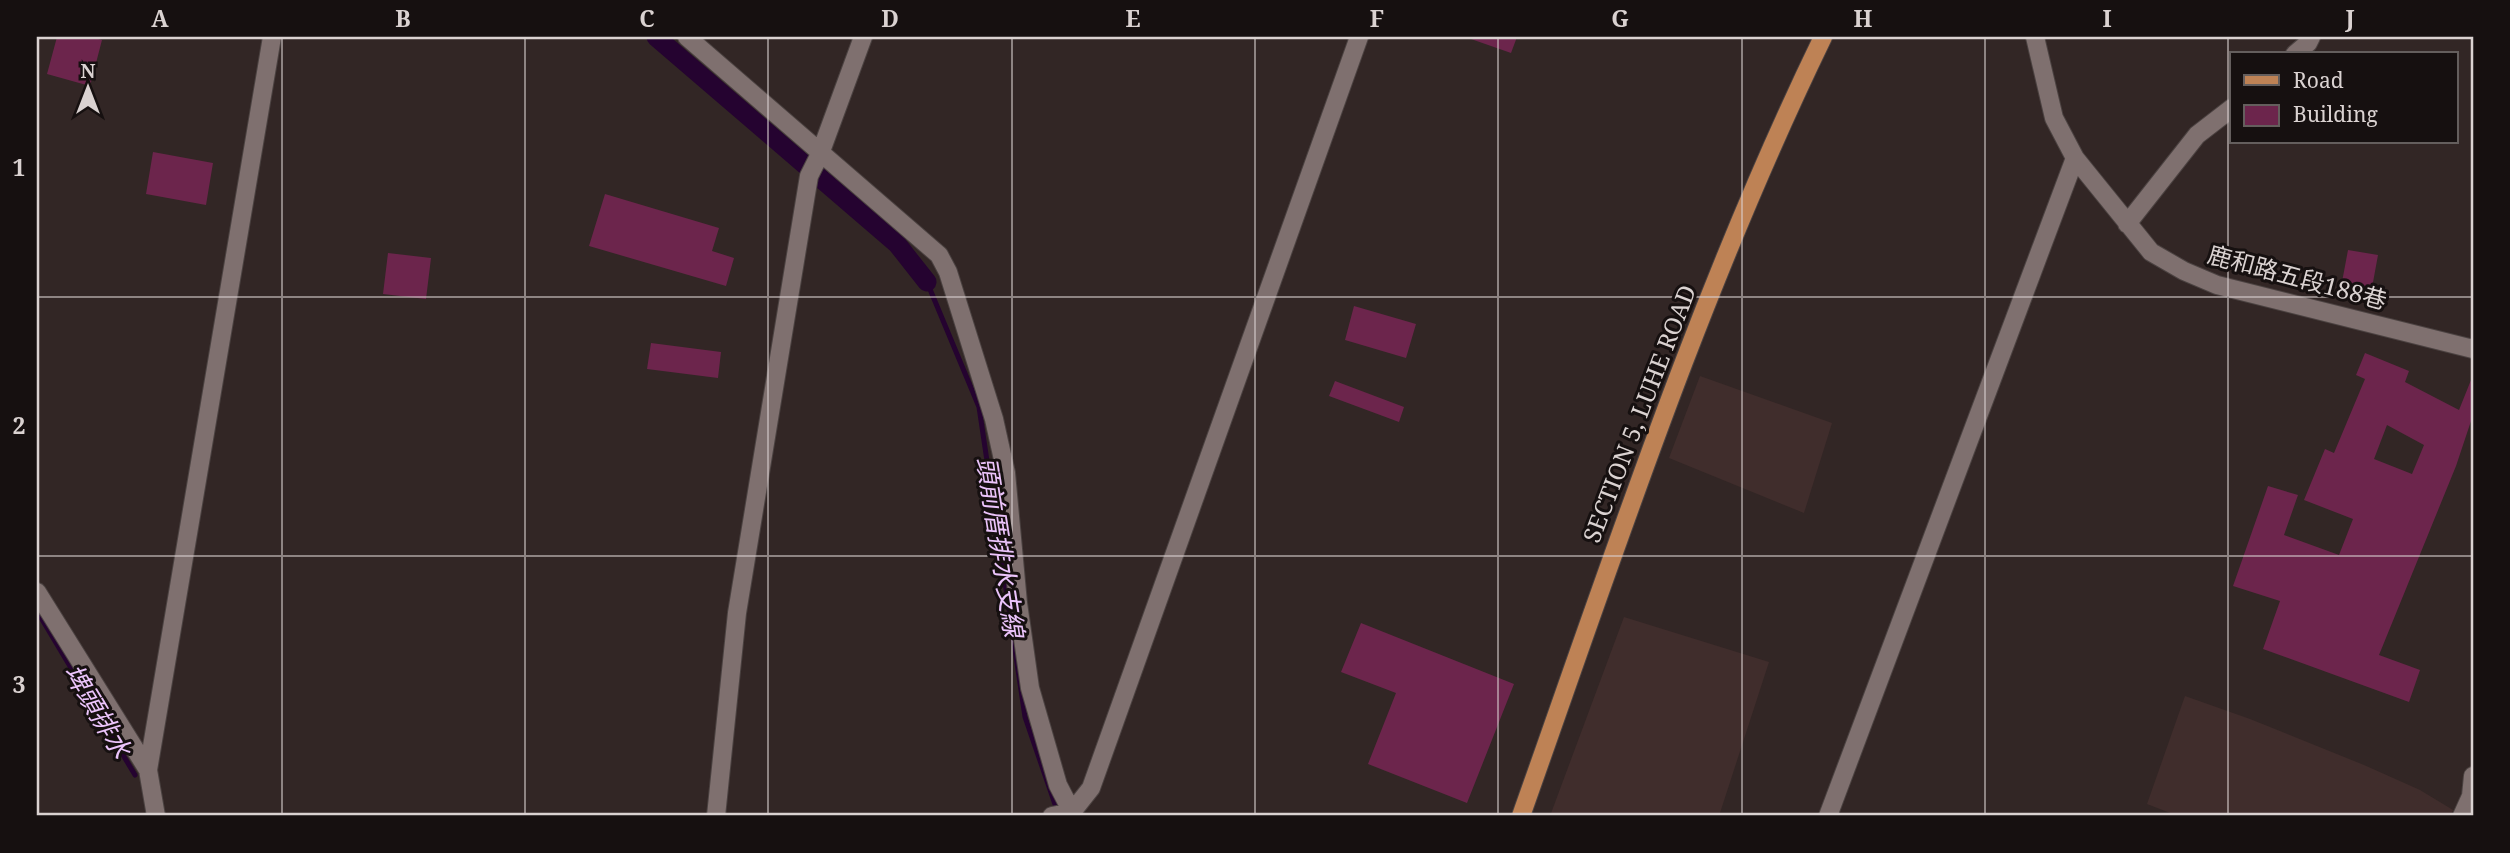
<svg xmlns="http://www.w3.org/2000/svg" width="2510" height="853" viewBox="0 0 2510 853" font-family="'Noto Serif','Noto Sans TC',serif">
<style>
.built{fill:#402d2c}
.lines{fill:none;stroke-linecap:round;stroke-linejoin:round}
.stream{stroke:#250330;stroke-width:5}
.canal{stroke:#250330;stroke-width:19}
.building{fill:#6c254c;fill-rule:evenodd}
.minor-casing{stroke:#4b4241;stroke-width:20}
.major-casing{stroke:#4b4241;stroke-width:20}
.minor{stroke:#7f706f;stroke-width:18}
.major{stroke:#be8255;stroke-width:18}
.grid{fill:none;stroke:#dad2d1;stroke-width:2;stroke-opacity:0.55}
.labels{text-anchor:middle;stroke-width:6;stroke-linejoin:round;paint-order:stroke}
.street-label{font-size:24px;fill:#dad2d1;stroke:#161010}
.water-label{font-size:26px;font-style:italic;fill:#ebc4fb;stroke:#161010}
.neatline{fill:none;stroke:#dad2d1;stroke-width:2.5}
.grid-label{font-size:23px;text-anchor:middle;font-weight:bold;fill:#dad2d1}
</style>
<rect width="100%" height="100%" fill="#322625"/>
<path class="built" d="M1700 376 1832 423 1804 513 1669 458Z
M1624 617 1769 662 1719 816H1550Z
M2185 696 2250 719 2364 765 2420 790 2453 810 2451 816H2178L2147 804Z"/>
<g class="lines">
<path class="stream" d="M927 282 979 407 1025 717 1058 813
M37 611 135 775"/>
<path class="canal" d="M656 37 897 244 927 282"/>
</g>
<path class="building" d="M57 37H91L102 40 90 86 47 74Z
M1471 37H1517L1511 53 1471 39Z
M153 152 213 163 206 205 146 194Z
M605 194 719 228 712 251 734 258 726 286 589 246Z
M2348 250 2378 255 2369 304 2339 298Z
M388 253 431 258 426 299 383 294Z
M1354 306 1416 324 1406 358 1345 340Z
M651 343 721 352 718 378 647 369Z
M2365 353 2409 371 2405 382 2459 410 2473 375V415L2456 466 2379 655 2420 670 2409 702 2263 649 2280 601 2233 586 2268 486 2298 495 2284 535 2339 555 2353 519 2304 500 2325 449 2334 453 2365 379 2356 375ZM2387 425 2424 445 2412 474 2374 459Z
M1335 381 1404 407 1399 422 1329 396Z
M1361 623 1514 684 1467 803 1368 764 1396 693 1341 672Z"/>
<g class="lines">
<g class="minor-casing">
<path id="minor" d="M687 37 939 255 948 272 994 419 1006 473 1018 603 1030 688 1058 785 1074 816
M2035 37 2054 118 2075 158 2151 252 2184 271 2217 285 2473 349
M2295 54 2308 43 2311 37
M2127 224 2197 135 2232 108
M37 592 148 770
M156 816 148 770 272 37
M716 816 737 613 809 176 820 154 863 37
M1052 816 1072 812 1091 788 1359 37
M1828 816 2075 158
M2462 816 2471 796 2473 776"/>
</g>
<g class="major-casing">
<path id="major" d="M1521 816C1614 554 1701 288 1823 37"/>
</g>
<use href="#minor" class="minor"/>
<use href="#major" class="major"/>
</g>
<path class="grid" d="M282 37V816M525 37V816M768 37V816M1012 37V816M1255 37V816M1498 37V816M1742 37V816M1985 37V816M2228 37V816M37 297H2473M37 556H2473"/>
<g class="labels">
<g class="street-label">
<text transform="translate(2297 278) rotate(15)" y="8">鹿和路五段188巷</text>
<text transform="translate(1640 414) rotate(-69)" y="8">SECTION 5, LUHE ROAD</text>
</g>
<g class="water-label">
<text transform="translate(1000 547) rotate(81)" y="9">頭前厝排水支線</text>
<text transform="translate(97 711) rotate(59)" y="9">埤頭排水</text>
</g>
</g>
<rect width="2510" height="853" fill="none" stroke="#161010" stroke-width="77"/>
<rect x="2230" y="52" width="228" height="91" fill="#161010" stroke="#645e5d" stroke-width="2"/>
<rect x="2244" y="75" width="35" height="10" fill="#be8255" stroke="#645e5d" stroke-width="2"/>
<text x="2293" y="88" font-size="21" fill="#dad2d1">Road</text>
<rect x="2244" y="105" width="35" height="21" fill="#6c254c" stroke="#645e5d" stroke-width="2"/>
<text x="2293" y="122" font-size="21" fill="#dad2d1">Building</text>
<g transform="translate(88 88)" stroke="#161010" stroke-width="5" paint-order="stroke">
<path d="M0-5L12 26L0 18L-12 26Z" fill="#dad2d1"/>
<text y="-10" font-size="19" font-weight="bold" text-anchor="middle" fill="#dad2d1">N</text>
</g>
<rect x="38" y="38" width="2434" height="776" class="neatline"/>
<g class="grid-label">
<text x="160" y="27">A</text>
<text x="403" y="27">B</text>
<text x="647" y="27">C</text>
<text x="890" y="27">D</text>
<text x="1133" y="27">E</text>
<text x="1377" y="27">F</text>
<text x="1620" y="27">G</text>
<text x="1863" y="27">H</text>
<text x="2107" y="27">I</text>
<text x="2350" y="27">J</text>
<text x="19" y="176">1</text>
<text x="19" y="434">2</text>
<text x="19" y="693">3</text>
</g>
</svg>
